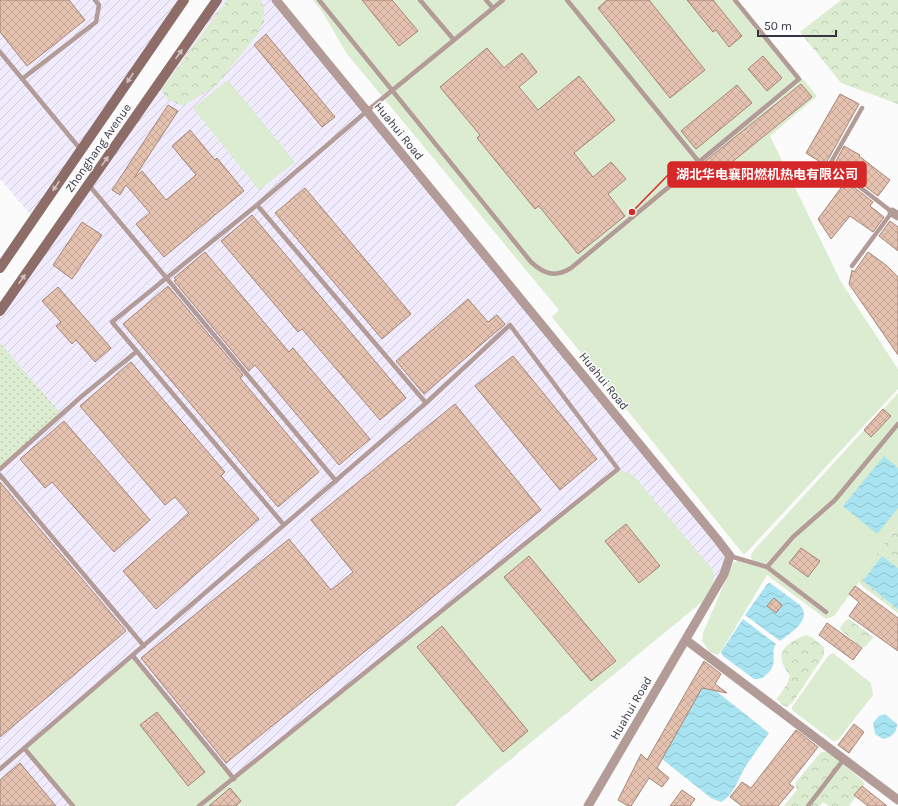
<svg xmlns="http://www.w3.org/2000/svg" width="898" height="806" viewBox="0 0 898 806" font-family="Karla,'Noto Sans SC',sans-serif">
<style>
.industrial{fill:url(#industrial-furrows)}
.grass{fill:#dcecd0}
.forest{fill:url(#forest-crowns)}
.park{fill:url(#park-dots)}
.water{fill:url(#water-waves)}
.building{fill:url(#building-cross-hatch);stroke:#a68575}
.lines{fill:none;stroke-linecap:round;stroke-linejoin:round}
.service{stroke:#b39b98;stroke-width:4.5}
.minor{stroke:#b39b98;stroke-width:9}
.secondary{stroke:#8e6d69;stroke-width:10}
.oneway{fill:#cfc2c1}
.labels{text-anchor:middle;stroke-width:3;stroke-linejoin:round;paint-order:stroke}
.street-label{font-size:12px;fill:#373442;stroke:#fbfbfb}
.leader{fill:none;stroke:#d62828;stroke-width:1.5}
.callout-dot{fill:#d62828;stroke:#fbfbfb;stroke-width:1.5}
.callout{fill:#d62828;stroke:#d62828;stroke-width:1.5}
.callout-label{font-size:13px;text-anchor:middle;font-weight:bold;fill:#fff}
</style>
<defs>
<pattern id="industrial-furrows" width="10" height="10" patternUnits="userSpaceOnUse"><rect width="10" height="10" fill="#f0ecfd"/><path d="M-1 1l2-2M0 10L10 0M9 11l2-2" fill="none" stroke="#cecbda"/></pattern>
<pattern id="forest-crowns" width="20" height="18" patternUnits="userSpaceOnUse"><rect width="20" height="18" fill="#dcecd0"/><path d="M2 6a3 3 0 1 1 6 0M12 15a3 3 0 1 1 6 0" fill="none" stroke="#bdcbb4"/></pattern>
<pattern id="park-dots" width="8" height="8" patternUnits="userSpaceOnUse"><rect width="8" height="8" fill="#dcecd0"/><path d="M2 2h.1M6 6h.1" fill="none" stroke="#bdcbb4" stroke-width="1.8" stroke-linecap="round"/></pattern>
<pattern id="water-waves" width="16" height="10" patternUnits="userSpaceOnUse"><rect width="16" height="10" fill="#a7e3f0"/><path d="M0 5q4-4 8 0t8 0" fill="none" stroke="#90c3cf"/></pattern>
<pattern id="building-cross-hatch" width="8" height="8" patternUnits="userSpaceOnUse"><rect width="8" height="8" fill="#e5c2b0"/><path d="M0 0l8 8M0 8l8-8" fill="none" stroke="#c5a799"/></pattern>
</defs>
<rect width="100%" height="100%" fill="#fbfbfb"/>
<path class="industrial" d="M0 0H184L35 220 0 179Z
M217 0H276L730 556 714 592 454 806H0V311Z"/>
<path class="grass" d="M313 0H734L799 79H803L817 96 770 136 841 282 898 369V389L744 555 552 317 559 310 347 54 323 13Z
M228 80 295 162 259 190 193 108Z
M898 393V526L857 579 859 582 834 616 826 619 767 575 720 653 717 655 710 652 702 641 703 633 733 563 740 559 752 563 751 555 755 549Z
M618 469 633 475 713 570 714 592 453 806H73L24 748 133 656 233 778Z
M833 653 871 683 873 695 838 740 833 741 792 710V707L828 656Z"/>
<path class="forest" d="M227 0H261L264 8V22L256 36 216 86 183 106 167 99 161 90Z
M841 0H898V104L841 83 800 32Z
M898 526V613L862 586 857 579Z
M849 619 872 636 873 638 865 647H862L841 631 840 628 846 620Z
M806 635 813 638 824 647V655L793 702 787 707 782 705 777 699 787 684 790 676C773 654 783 644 806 635Z
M821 752H828L862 780 865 784 849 806H829L823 802 819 806H784L797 790 795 783Z"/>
<path class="park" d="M0 343 61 414 0 469Z"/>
<path class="water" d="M884 456 898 468V508L877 534 843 506Z
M882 556 898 568V609L863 581Z
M768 583H770L800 605C813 620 790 633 780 641L745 615Z
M743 619 776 644C769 652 780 664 766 675 762 678 759 680 754 679L723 656 721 652Z
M702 688 716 691 769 733C761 744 753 755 746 766 738 778 735 794 721 802L711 798 662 759Z
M885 714 897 724C897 734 891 737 883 739L875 734 873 723 879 716Z"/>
<path class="building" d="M0 0H69L85 20 27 66 0 32Z
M362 0H392L418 31 399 46Z
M607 0H649L705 70 670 98 598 8Z
M687 0H713L742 36 729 47 716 30 713 32Z
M266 34 335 117 322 127 254 45Z
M487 48 504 68 522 53 537 72 519 87 538 110 579 76 615 120 574 153 593 177 611 162 626 179 608 194 625 216 578 254 539 206 535 209 477 138 480 135 440 87Z
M763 56 782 78 767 91 748 69Z
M801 84 812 97 715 176 704 162Z
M737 85 752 103 696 149 681 131Z
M840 94 859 104 825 165 806 153Z
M168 105 178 111 134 178 142 171 166 200 196 175 172 146 190 130 215 160 217 158 244 191 164 257 136 224 150 213 126 185 120 195 112 190Z
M844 146 860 155 859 156 890 180 878 196 850 175 851 174 835 163Z
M846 181 873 202 870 206 884 217 873 232 850 216 831 239 818 219Z
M305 188 411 314 382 339 275 213Z
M252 215 406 398 380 420 302 329 298 332 221 241Z
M890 221 898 227V251L879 236Z
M82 222 102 235 72 279 53 265Z
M205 252 289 352 293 348 370 439 339 465 255 365 249 371 174 281 176 280 174 278Z
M868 252 886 265 898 277V355L849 284 852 270 854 272Z
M168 286 243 375 240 378 319 472 278 507 123 324Z
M58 287 111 348 95 362 76 340 72 344 56 326 61 322 42 301Z
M468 299 488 322 497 315 505 324 424 394 396 361Z
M513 356 597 459 560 490 475 386Z
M131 362 225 472 221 476 259 519 156 609 123 571 189 513 175 497 165 505 80 406Z
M455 404 541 510 226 763 141 658 289 539 331 590 353 572 311 520Z
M883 409 891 416 871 437 864 430Z
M64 421 150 520 114 552 52 482 45 488 20 459Z
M0 482 126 631 0 737Z
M626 524 660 566 639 583 605 541Z
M801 548 820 561 808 577 789 563Z
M529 556 616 661 591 681 504 577Z
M855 586 898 618V651L849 616 859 602 849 594Z
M774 598 782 605 776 613 767 606Z
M827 623 862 648 853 660 819 635Z
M442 626 528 731 503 752 417 647Z
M704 661 721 674 715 684 727 693 702 688 657 768 669 778 662 787 649 778 631 806H628L618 800 641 754 647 760Z
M157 712 205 772 188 786 140 725Z
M854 724 864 732 849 753 838 745Z
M796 730 818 747 789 784 794 787 778 806H742L730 797 742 782 751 788Z
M20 763 56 806H0V780Z
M862 786 887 806H868L854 795Z
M230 788 241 801 236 806H209Z
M682 790 695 799 690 806H670Z"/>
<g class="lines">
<path class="service" d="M319 0 531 262C544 274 555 278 571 268L799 79 735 0
M420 0 454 40
M486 0 493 8
M567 0 699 162
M0 52 81 150
M22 79 96 22 99 5 95 0
M88 184 336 481
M257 205 367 111 503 0
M852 266 892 212 830 164 862 108
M0 469 82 396 136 352
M0 475 144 646
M730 556 767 567 793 537 835 500 898 424
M767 567 826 612
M133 656 234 779
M24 748 73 806
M0 769 426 403 257 205 112 322 284 525
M199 806 618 469 510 325 426 403
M808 806 844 759"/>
<path class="minor" d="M276 0 717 539 730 556 724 574 588 806
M892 212 898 216
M686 640 898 800"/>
<path class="secondary" d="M0 268 184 0
M0 311 217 0"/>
</g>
<defs><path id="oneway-solid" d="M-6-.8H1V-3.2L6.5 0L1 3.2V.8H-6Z"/></defs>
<g class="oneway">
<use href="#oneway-solid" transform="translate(179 54) rotate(-55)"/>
<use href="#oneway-solid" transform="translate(130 78) rotate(124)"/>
<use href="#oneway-solid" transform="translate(105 161) rotate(-55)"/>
<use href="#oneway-solid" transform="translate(56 186) rotate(124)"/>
<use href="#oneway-solid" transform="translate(22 279) rotate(-55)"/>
</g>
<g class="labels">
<g class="street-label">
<text transform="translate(399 131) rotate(51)" y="4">Huahui Road</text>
<text transform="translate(98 148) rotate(-55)" y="4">Zhonghang Avenue</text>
<text transform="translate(604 381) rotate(51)" y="4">Huahui Road</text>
<text transform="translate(631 708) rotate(-60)" y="4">Huahui Road</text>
</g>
</g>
<path class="leader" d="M632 212L668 175"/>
<circle class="callout-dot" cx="632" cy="212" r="4"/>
<rect class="callout" x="668" y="162" width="198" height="25" rx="4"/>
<g class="callout-label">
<text x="767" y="179">湖北华电襄阳燃机热电有限公司</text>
</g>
<path d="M758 30v6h78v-6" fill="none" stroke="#373442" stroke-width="2"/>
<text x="764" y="30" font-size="12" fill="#373442" stroke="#fbfbfb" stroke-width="3" paint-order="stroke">50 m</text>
</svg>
